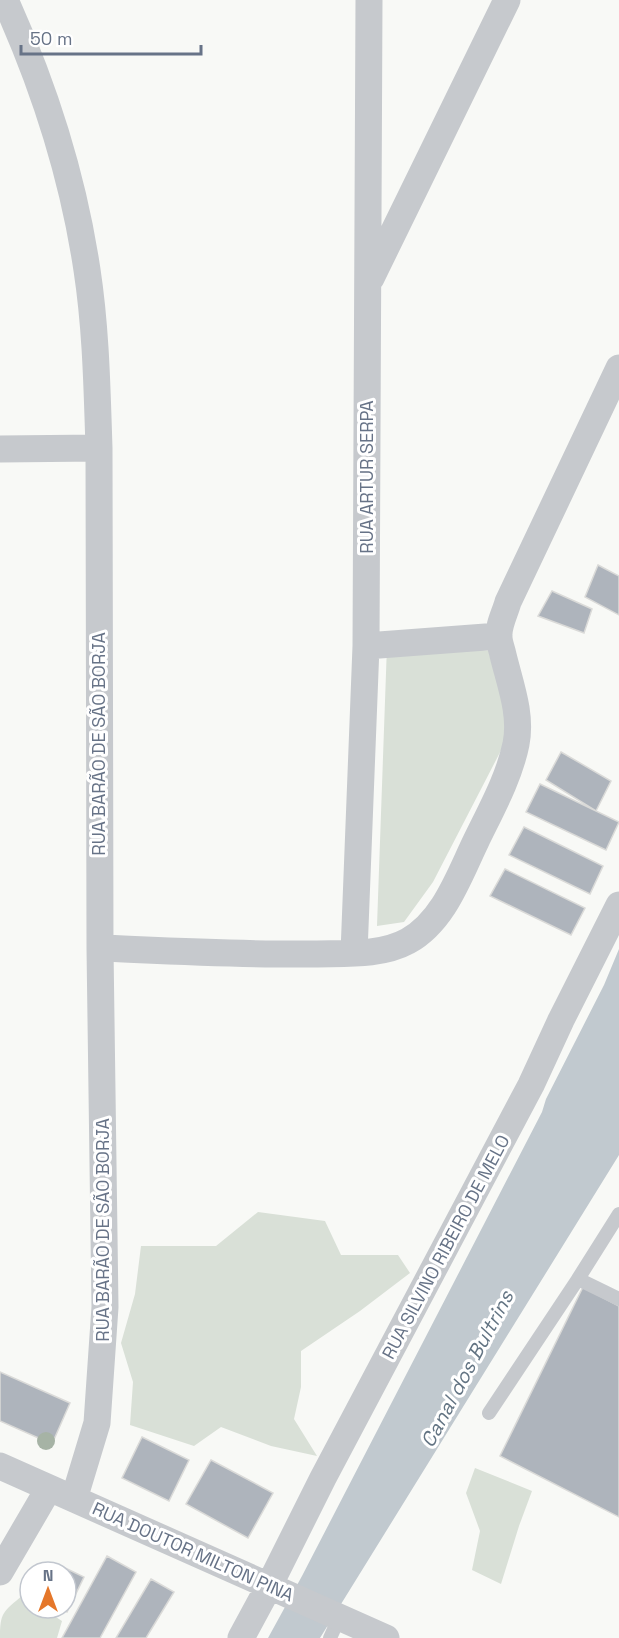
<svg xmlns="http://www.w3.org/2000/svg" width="619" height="1638" viewBox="0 0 619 1638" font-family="'Space Grotesk',sans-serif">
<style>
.green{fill:#d9e0d7}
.water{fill:#c1c9cf}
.building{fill:#aeb4bc;stroke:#dadad8;stroke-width:1.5}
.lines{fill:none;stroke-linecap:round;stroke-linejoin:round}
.lane{stroke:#c6c9cd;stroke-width:14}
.street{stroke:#c6c9cd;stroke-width:27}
.tree{fill:#a6b3a5}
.labels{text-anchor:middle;stroke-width:6;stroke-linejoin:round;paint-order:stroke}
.street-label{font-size:18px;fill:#677387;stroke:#fff}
.water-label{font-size:20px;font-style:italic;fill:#637483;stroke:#fff}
</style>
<rect width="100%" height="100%" fill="#f8f9f6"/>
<path class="green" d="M387 645 498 651 510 733 433 882 404 922 377 926Z
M258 1212 325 1221 341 1255H398L410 1273 360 1311 301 1351V1387L294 1419 317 1456 271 1446 221 1427 194 1446 130 1425 133 1382 121 1343 135 1294 141 1246H216Z
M475 1468 532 1491 519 1526 501 1584 472 1570 480 1531 466 1493Z
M23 1595 30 1600V1608H42L62 1621 57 1638H0C0 1612 3 1612 23 1595Z"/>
<path class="water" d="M619 949V1155L320 1638H268L302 1576 542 1112 546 1099 604 985Z"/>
<path class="building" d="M598 565 619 576V615L585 597Z
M552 591 592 609 584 633 538 616Z
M561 752 611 781 596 811 546 780Z
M540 784 619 822 606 850 526 812Z
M524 827 603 866 590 894 509 855Z
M505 869 585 908 571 935 490 896Z
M583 1287 619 1306V1517L500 1456Z
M0 1372 70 1403 52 1444 0 1421Z
M142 1437 189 1460 169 1501 122 1478Z
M211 1460 273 1493 248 1538 186 1504Z
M107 1556 136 1572 100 1638H62Z
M61 1566 84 1577 67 1612 58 1608H66V1572H58Z
M151 1579 174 1592 146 1638H116Z"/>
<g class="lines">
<path class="lane" d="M619 1214 578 1279 619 1299
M489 1413 578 1279
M330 1638 339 1618"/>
<path class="street" d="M5 0C44 86 73 176 87 270 96 329 97 388 99 448L100 948 105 1307 97 1423 74 1499
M371 278 507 0
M0 449 99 448
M366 646 499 636
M100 948C171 951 243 955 314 954 344 953 381 956 408 941 444 921 459 876 476 841 491 810 509 778 516 744 522 714 510 684 503 655 502 649 499 643 499 637 498 626 505 613 508 602L619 368
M354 953 366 646 369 0
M0 1466 386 1638
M0 1572 49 1488
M241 1638 269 1586 323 1478 531 1085 561 1020 619 905"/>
</g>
<circle class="tree" cx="46" cy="1441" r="9"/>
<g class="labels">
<g class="street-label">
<text transform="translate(367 477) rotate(-90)" y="6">RUA ARTUR SERPA</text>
<text transform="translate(99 744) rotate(-90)" y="6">RUA BARÃO DE SÃO BORJA</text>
<text transform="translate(103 1230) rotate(-90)" y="6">RUA BARÃO DE SÃO BORJA</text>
<text transform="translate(446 1247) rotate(-62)" y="6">RUA SILVINO RIBEIRO DE MELO</text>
<text transform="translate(193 1552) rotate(24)" y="6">RUA DOUTOR MILTON PINA</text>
</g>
<g class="water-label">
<text transform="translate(467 1369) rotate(-62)" y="7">Canal dos Bultrins</text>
</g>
</g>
<g transform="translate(48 1590)"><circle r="28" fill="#ffffff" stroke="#c2c7cf" stroke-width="1.5"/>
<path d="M0-4.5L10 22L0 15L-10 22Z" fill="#e5772a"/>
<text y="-9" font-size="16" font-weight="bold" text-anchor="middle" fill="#677387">N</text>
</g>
<path d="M21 45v9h180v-9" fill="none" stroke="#677387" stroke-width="3"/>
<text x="30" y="45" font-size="18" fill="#677387" stroke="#ffffff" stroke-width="4.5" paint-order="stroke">50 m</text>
</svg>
